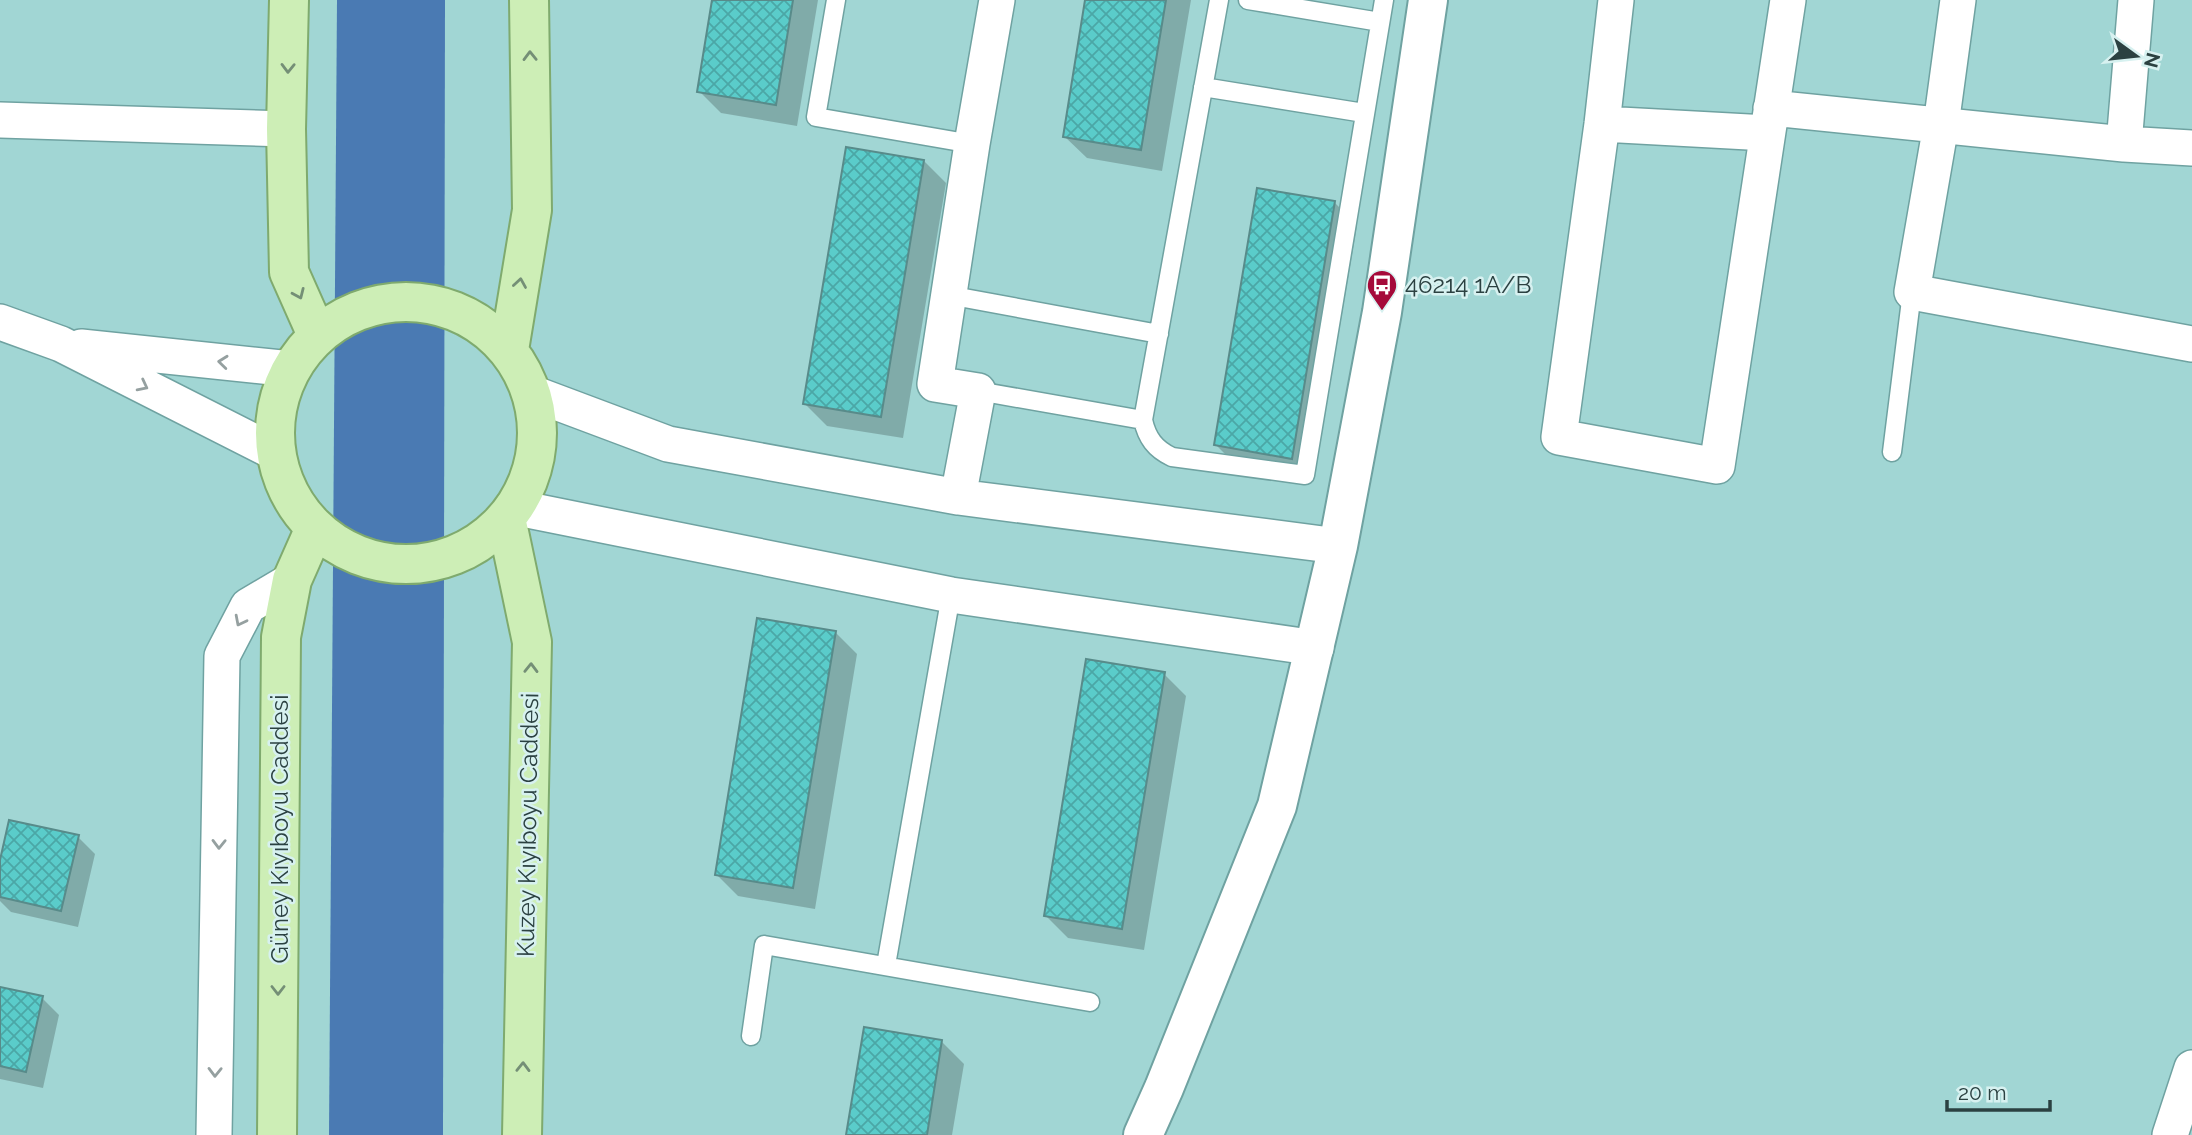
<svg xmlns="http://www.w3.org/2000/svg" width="2192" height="1135" viewBox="0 0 2192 1135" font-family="Raleway,sans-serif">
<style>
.water{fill:#4a7ab3}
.shadow{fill:#0003}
.building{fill:url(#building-cross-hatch);stroke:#588b8a;stroke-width:2}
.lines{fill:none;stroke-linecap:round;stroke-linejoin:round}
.service-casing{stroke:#6fa2a1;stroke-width:21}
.minor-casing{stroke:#6fa2a1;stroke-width:38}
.secondary-casing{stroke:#6fa2a1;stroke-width:42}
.primary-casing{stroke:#7faa6e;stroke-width:42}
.service{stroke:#fff;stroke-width:18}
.minor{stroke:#fff;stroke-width:35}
.secondary{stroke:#fff;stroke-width:38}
.primary{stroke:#cdeeb6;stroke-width:38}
.oneway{stroke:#748f76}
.oneway2{stroke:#95a0a0}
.labels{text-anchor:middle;stroke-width:5;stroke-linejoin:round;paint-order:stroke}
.poi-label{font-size:24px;fill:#2b4141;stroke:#d7f1f0;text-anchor:start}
.street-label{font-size:24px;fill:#2b4141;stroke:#d7f1f0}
</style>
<defs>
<pattern id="building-cross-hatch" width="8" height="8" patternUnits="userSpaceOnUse" patternTransform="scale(1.75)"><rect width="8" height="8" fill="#5accca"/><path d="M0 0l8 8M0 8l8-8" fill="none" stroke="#4ba7a6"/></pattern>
</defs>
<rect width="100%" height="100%" fill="#a1d6d4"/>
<path class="water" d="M337 0H445L443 1135H329Z"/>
<path class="shadow" d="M714 0H818L797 126 721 113 699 91Z
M1087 0H1191L1162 171 1087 158 1064 136Z
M924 161 946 183 903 438 827 426 805 404Z
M1335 203 1357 225 1314 480 1238 467 1216 445Z
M835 632 857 654 815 909 738 896 716 874Z
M1164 674 1186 696 1144 950 1068 938 1046 916Z
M78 837 95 854 78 927 11 912 0 901V868Z
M0 989 42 998 59 1015 43 1088 0 1079Z
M942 1042 964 1064 952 1135H848Z"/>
<path class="building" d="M712 0H793L776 105 697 92Z
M1085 0H1166L1141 150 1063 137Z
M846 147 924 160 881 417 803 404Z
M1257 188 1335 201 1292 459 1214 445Z
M757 618 836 631 793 888 715 875Z
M1086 659 1165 672 1122 929 1044 916Z
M9 820 79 835 61 911 0 897V860Z
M0 987 43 996 26 1072 0 1066Z
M864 1027 942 1040 927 1135H846Z"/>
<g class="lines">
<g class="service-casing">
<path id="service" d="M836 0 816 117 972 144
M1248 0 1380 22
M1203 87 1364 113
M948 295 1159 334
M978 391 1143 420 1219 0
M1143 420C1147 438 1155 449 1172 457L1305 475 1384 0
M1892 452 1912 292
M886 965 951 595
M751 1036 764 945 1090 1002"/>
</g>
<g class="minor-casing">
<path id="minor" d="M1616 0 1602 124 1559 437 1717 466 1788 0
M1958 0 1941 125 1912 292 2192 344
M1771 108 2124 144 2192 148
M0 120 286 129
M1602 124 1767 133
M2124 144 2136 0
M0 322 61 344 276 453
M81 347 291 369
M532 393 668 444 958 497 1338 546
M958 497 978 391 935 384 972 144 997 0
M513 507 951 595 1316 648
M214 1135 222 656 248 606 292 580
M2170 1135 2192 1068"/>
</g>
<g class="secondary-casing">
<path id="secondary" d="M1143 1135 1164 1088 1277 806 1338 546 1382 312 1428 0"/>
</g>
<g class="primary-casing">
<path id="primary" d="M289 0 286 129 289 272 317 335
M275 433a131 131 0 1 1 262 0a131 131 0 1 1-262 0Z
M509 350 532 210 529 0
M506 518 532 642 522 1135
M277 1135 281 637 292 580 315 528"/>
</g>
<use href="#service" class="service"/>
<use href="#minor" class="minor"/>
<use href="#secondary" class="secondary"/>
<use href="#primary" class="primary"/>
</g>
<defs><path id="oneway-chevron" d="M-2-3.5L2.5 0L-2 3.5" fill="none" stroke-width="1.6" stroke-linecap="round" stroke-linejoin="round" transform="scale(1.75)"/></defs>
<g class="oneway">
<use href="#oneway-chevron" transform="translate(530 56) rotate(-91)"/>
<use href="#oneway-chevron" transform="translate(288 68) rotate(91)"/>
<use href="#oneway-chevron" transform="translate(520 283) rotate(-81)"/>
<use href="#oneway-chevron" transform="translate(299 294) rotate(66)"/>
<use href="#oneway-chevron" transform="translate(531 668) rotate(-89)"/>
<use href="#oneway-chevron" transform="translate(278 990) rotate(90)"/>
<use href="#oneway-chevron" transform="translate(523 1067) rotate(-89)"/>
</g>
<g class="oneway2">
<use href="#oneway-chevron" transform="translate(223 362) rotate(-174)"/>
<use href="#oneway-chevron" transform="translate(143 386) rotate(27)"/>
<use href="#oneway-chevron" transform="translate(240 621) rotate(117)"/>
<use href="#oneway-chevron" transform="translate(219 844) rotate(91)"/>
<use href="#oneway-chevron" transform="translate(215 1072) rotate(91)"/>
</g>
<defs>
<g id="bus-pin" transform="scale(1.575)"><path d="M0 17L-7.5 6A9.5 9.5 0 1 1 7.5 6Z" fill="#a50a3a" stroke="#d7f1f0"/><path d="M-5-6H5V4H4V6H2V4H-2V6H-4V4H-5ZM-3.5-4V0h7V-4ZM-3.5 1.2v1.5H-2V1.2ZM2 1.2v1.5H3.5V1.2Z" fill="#fff"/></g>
</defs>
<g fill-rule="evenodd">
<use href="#bus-pin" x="1382" y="285"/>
</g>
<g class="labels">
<g class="poi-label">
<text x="1405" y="293">46214 1A/B</text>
</g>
<g class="street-label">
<text transform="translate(528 825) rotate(-89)" y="8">Kuzey Kıyıboyu Caddesi</text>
<text transform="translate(280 829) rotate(-90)" y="8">Güney Kıyıboyu Caddesi</text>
</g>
</g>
<g transform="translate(2136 56) rotate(105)" stroke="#d7f1f0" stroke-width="5" paint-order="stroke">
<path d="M0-5L12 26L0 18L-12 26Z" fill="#2b4141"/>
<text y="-10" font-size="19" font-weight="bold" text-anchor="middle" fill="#2b4141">N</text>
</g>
<path d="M1947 1100v10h103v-10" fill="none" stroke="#2b4141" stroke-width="3.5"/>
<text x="1958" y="1100" font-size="21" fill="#2b4141" stroke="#d7f1f0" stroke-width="5" paint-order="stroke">20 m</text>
</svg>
